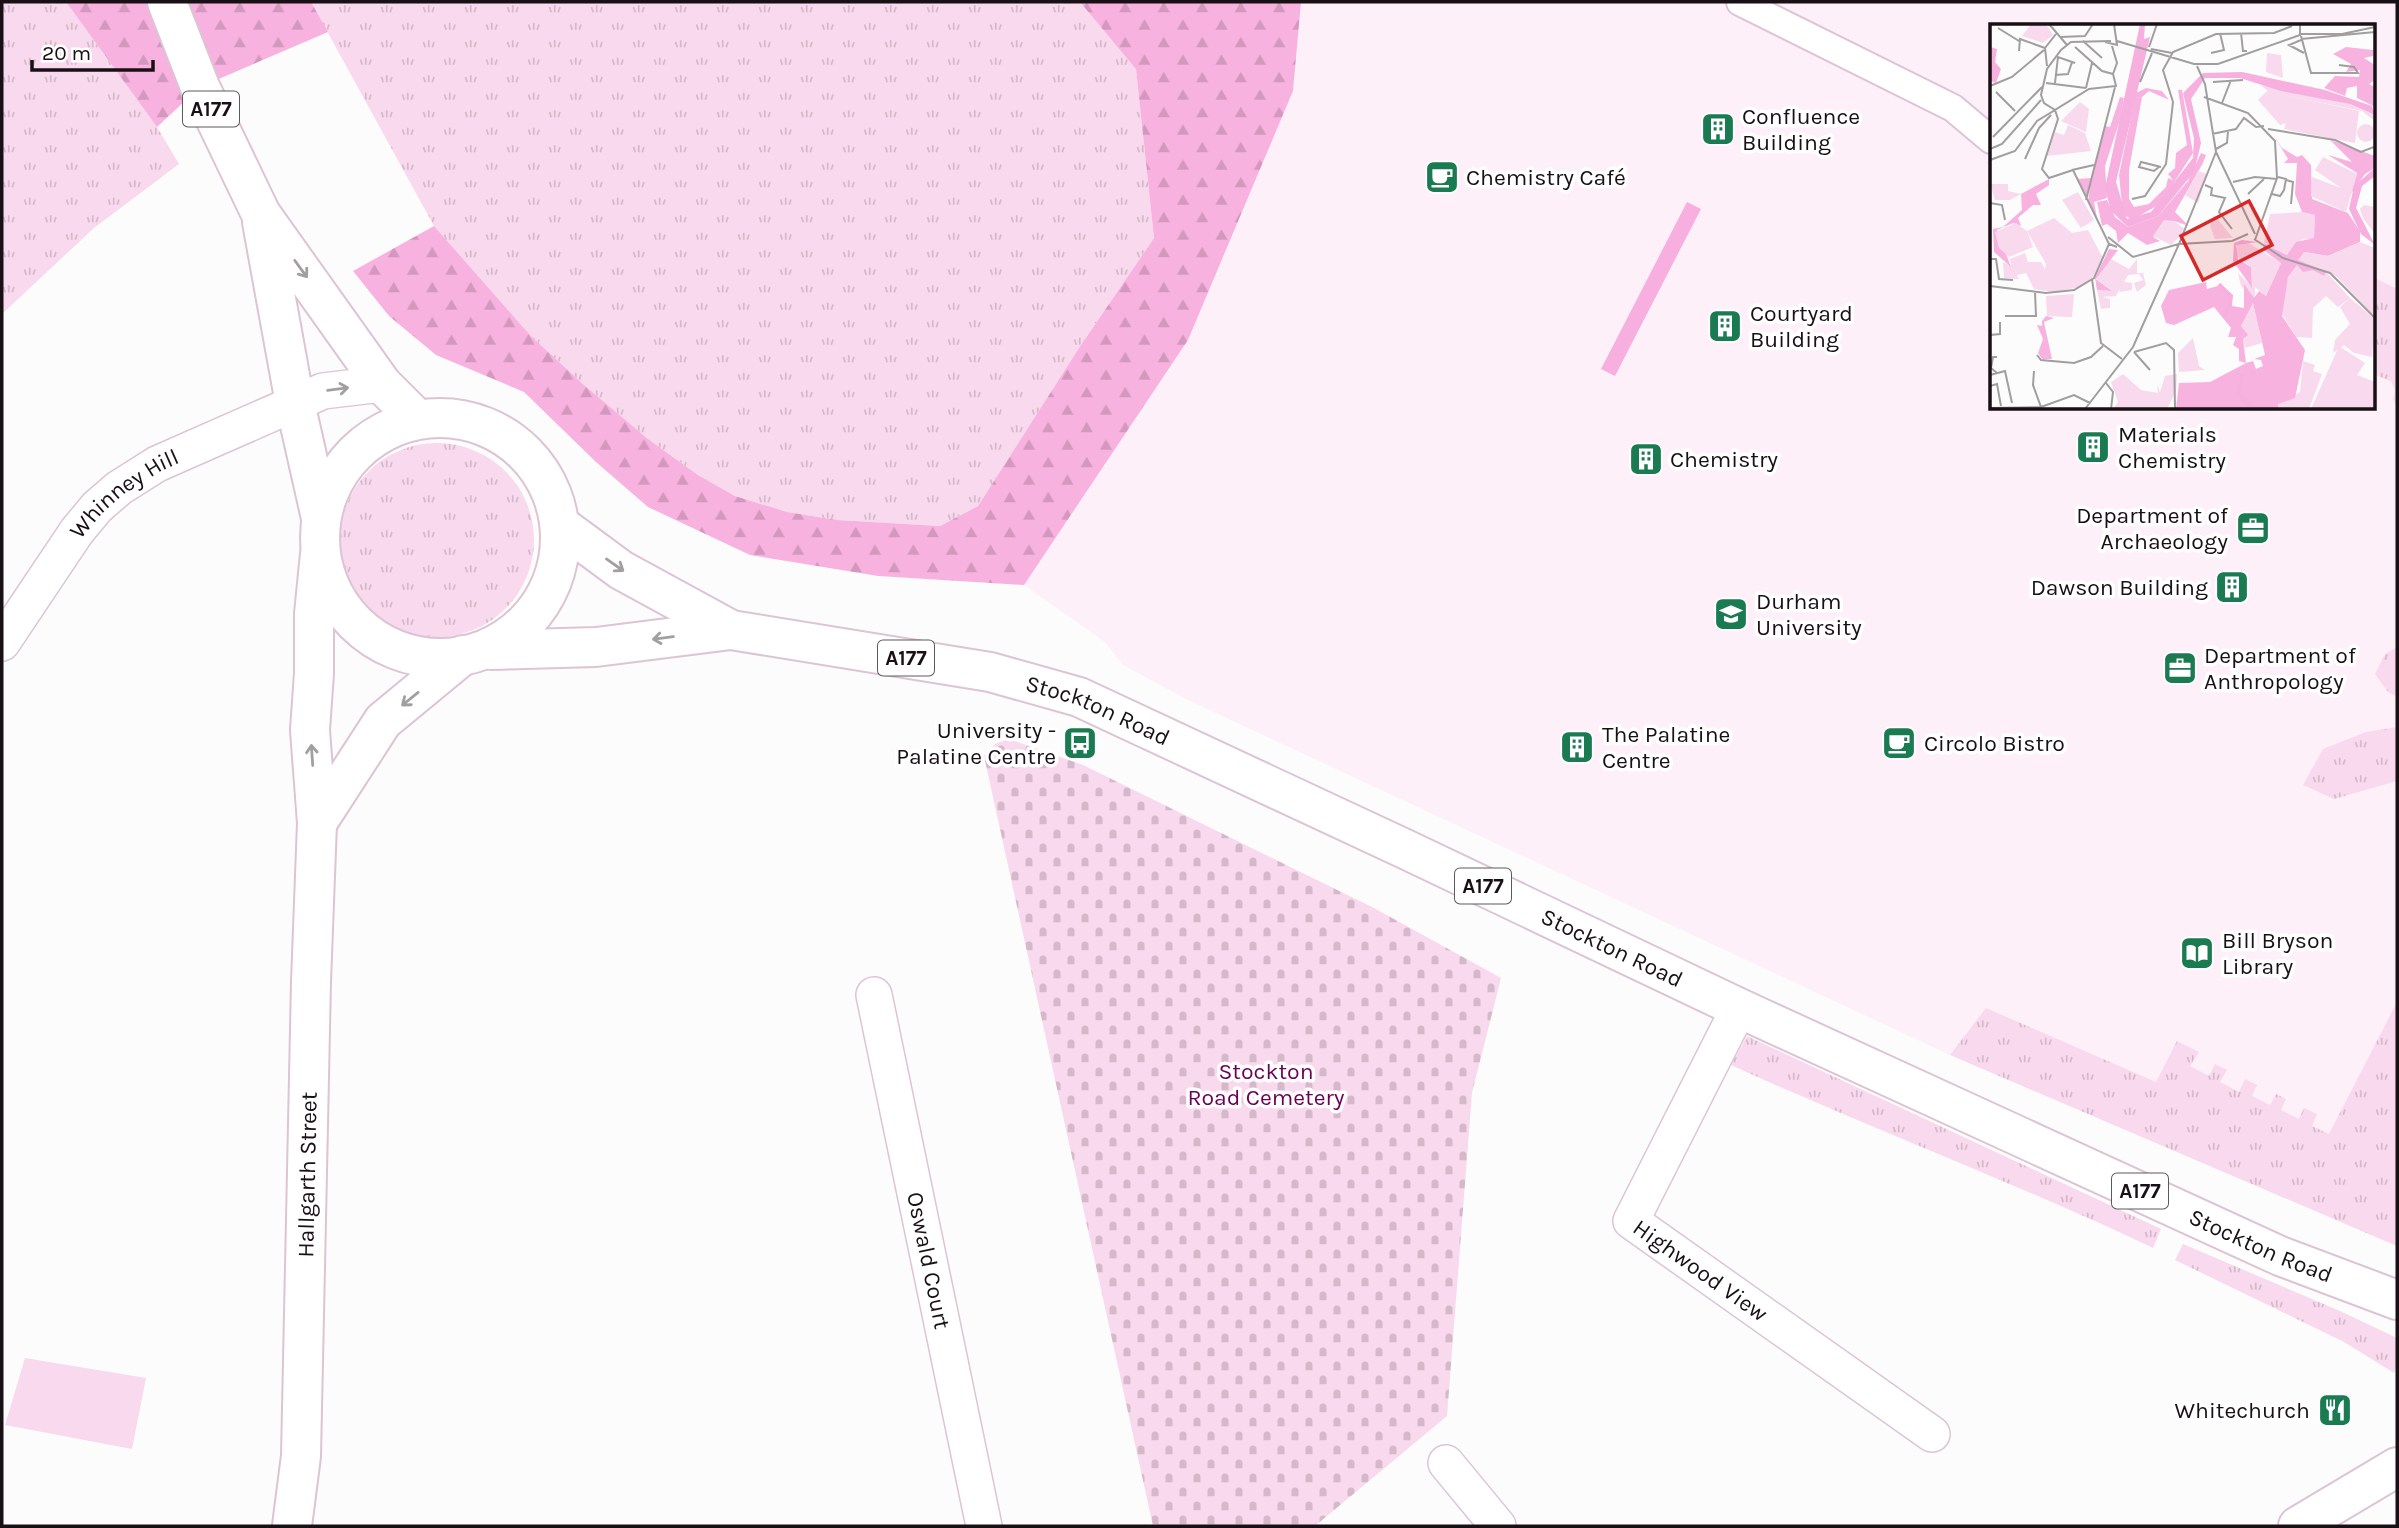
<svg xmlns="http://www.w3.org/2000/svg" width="2399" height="1528" viewBox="0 0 2399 1528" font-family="Karla,sans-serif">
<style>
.built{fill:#fdf0f8;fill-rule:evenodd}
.grass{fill:url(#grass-tufts)}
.forest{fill:url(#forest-firs)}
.cemetery{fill:url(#cemetery-stones)}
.green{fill:#f9d9ed}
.water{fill:#f6afde}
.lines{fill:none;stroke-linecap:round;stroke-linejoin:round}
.pedestrian-casing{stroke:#ddc4d4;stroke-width:30}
.minor-casing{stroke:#ddc4d4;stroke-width:38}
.tertiary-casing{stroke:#ddc4d4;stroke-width:42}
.primary-casing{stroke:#ddc4d4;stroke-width:42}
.pedestrian{stroke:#fff;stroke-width:26}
.minor{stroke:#fff;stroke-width:35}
.tertiary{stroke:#fff;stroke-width:38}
.primary{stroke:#fff;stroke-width:38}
.oneway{stroke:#a39fa1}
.labels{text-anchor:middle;stroke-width:7;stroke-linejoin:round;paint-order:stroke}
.shield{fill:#fff;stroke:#5d585b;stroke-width:2}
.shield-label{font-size:21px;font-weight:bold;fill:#181015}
.poi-label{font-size:23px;fill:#181015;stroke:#fff;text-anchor:start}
.street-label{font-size:23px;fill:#181015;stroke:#fff}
.park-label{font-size:23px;fill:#6b0055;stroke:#fff}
.inset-river{fill:none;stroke:#f6afde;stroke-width:3.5}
.inset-road{fill:none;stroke:#a19ea0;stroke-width:2}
.view{fill:#d62828;fill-opacity:0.15;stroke:#d62828;stroke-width:3.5}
.inset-edge{fill:none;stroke:#181015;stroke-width:3.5}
</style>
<defs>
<pattern id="grass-tufts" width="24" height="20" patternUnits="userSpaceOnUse" patternTransform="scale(1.75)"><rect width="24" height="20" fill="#f9d9ed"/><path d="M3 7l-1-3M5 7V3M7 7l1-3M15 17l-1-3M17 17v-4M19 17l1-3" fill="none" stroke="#d5b9ca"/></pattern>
<pattern id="forest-firs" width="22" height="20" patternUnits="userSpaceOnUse" patternTransform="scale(1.75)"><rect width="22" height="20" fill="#f8b2e0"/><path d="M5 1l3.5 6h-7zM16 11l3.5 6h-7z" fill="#d498bf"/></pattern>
<pattern id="cemetery-stones" width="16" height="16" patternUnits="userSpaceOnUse" patternTransform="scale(1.75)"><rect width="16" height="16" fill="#f9d9ed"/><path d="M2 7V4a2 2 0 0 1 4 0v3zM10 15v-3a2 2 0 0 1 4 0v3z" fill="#d5b9ca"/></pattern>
</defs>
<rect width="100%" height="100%" fill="#fcfcfc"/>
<path class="built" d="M1301 2H2397V1246L1950 1055 1188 700 1123 665 1105 642 1024 585 1188 340 1293 91ZM1991 26H2373V408H1991Z"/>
<path class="grass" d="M2 2H66L157 127 179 164 94 228 2 314Z
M311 2H1080L1136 68 1154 238 1079 348 978 506 940 526 837 520 786 512 735 496 698 475 648 439 584 385 531 336 434 226Z
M2373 277 2397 289V407L2393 399 2395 390 2391 381 2378 376 2373 367Z
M340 540a97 97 0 1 1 194 0a97 97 0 1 1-194 0Z
M2397 647V697L2388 692 2375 674 2385 654Z
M2397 727V781L2334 799 2303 785 2323 749 2366 732Z
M2397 1002V1246L1950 1055 1986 1008 2156 1082 2177 1041 2199 1052 2190 1066 2209 1076 2215 1064 2227 1070 2220 1082 2239 1092 2245 1079 2257 1085 2252 1096 2270 1105 2276 1094 2286 1099 2281 1110 2299 1119 2304 1108 2317 1114 2312 1126 2329 1134Z
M1747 1036 2161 1229 2153 1248C2014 1182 1871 1129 1731 1065Z
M2183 1244 2340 1311 2395 1337 2397 1340V1367L2394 1373 2344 1342 2175 1260Z"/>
<path class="forest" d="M66 2H311L328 32 200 87 157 127Z
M1080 2H1301L1293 91 1188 340 1024 585 878 576 750 555 648 507 596 462 524 392 436 355 389 316 353 271 434 226 531 336 584 385 648 439 698 475 735 496 787 512 837 520 940 526 978 506 1079 348 1154 238 1136 69Z"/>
<path class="cemetery" d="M1009 739 1083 765 1374 908 1501 978 1472 1093 1447 1416 1315 1526H1153L984 756 995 744Z"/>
<path class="green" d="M25 1358 146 1378 132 1449 5 1425Z"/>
<path class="water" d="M1687 202 1701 209 1615 376 1601 369Z"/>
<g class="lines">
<g class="pedestrian-casing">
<path id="pedestrian" d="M1740 2 1953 108 1991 140"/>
</g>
<g class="minor-casing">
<g id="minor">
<path id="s1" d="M2 643 77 531 97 507 119 488 157 464 323 391 382 384"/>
<path id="s2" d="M874 995 984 1526"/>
<path id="s3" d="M1739 1008 1631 1221 1932 1434"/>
<path d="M1446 1463 1498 1526"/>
</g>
</g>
<g class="tertiary-casing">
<g id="tertiary">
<path d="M317 823 383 721 463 655"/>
<path id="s4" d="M292 1526 301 1456 311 982 317 823 310 730 314 673V614L320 554"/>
<path d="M2298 1526 2397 1467"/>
</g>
</g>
<g class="primary-casing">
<g id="primary">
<path d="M167 2 200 87 261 214 382 384 416 418"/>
<path d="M262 222 295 403 321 518"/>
<circle cx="440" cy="538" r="120"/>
<path d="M560 525 621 570 731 630"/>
<path id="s5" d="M491 650 596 647 731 630 990 672 1079 697 1405 849 1739 1008 2280 1256 2397 1300"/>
</g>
</g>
<use href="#pedestrian" class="pedestrian"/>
<use href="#minor" class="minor"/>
<use href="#tertiary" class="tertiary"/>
<use href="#primary" class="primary"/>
</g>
<defs><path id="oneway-shaft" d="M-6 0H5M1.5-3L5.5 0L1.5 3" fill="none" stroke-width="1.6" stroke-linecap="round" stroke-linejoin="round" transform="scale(1.75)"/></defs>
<g class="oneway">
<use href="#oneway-shaft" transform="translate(301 269) rotate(54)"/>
<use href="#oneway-shaft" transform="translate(338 389) rotate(-7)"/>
<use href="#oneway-shaft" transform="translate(615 565) rotate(35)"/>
<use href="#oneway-shaft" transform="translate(663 638) rotate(173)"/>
<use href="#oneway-shaft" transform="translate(410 699) rotate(141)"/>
<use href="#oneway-shaft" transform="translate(312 755) rotate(-94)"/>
</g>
<defs>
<g id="building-square" transform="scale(1.75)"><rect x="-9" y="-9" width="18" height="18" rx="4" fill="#1a7a51" stroke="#fff"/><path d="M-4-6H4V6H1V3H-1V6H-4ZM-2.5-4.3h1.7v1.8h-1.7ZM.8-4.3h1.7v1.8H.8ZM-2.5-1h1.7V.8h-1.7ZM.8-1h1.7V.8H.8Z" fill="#fff"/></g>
<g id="cafe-square" transform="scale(1.75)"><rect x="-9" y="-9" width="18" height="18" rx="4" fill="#1a7a51" stroke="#fff"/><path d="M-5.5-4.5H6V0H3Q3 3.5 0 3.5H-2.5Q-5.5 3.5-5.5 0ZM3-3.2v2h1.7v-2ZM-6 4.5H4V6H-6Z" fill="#fff"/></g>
<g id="office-square" transform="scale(1.75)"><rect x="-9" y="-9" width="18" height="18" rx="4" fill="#1a7a51" stroke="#fff"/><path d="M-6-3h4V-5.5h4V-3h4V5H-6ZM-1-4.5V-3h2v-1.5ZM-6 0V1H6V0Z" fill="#fff"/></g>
<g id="university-square" transform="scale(1.75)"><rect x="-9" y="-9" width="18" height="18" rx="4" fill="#1a7a51" stroke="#fff"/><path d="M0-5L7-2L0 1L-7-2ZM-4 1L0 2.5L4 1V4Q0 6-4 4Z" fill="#fff"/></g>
<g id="bus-square" transform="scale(1.75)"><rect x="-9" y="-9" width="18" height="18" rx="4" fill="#1a7a51" stroke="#fff"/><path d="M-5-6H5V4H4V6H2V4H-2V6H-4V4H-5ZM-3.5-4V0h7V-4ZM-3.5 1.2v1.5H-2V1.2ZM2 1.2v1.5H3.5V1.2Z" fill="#fff"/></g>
<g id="library-square" transform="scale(1.75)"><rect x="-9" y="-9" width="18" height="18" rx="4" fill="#1a7a51" stroke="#fff"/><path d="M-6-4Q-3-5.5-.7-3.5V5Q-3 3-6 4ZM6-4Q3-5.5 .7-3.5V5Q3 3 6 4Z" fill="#fff"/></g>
<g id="restaurant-square" transform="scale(1.75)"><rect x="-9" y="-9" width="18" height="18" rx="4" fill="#1a7a51" stroke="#fff"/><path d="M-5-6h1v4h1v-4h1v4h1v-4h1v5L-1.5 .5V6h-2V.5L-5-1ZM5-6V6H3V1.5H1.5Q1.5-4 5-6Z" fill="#fff"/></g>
</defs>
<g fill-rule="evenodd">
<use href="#building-square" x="1718" y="129"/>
<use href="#cafe-square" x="1442" y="177"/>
<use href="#building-square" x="1725" y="326"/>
<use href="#building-square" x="2093" y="447"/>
<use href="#building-square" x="1646" y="459"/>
<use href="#office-square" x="2253" y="528"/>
<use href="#building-square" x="2232" y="587"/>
<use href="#university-square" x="1731" y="614"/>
<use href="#office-square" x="2180" y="668"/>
<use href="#bus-square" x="1080" y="743"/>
<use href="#cafe-square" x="1899" y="743"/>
<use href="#building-square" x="1577" y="747"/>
<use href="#library-square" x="2197" y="953"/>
<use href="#restaurant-square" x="2335" y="1410"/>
</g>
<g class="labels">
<g class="shield">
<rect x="183" y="91.5" width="56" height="35" rx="5"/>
<rect x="878" y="640.5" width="56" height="35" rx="5"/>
<rect x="1455" y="868.5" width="56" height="35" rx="5"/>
<rect x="2112" y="1173.5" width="56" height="35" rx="5"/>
</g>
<g class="shield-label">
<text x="211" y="116">A177</text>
<text x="906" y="665">A177</text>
<text x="1483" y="893">A177</text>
<text x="2140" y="1198">A177</text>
</g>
<g class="poi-label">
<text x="1742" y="124">Confluence<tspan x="1742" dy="26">Building</tspan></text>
<text x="1466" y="185">Chemistry Café</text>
<text x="1750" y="321">Courtyard<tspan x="1750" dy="26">Building</tspan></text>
<text x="2118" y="442">Materials<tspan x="2118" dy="26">Chemistry</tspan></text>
<text x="1670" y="467">Chemistry</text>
<text x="2228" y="523" text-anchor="end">Department of<tspan x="2228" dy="26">Archaeology</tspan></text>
<text x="2208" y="595" text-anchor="end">Dawson Building</text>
<text x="1756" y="609">Durham<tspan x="1756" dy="26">University</tspan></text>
<text x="2204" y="663">Department of<tspan x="2204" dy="26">Anthropology</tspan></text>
<text x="1056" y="738" text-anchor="end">University -<tspan x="1056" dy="26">Palatine Centre</tspan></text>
<text x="1602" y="742">The Palatine<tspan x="1602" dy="26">Centre</tspan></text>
<text x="1924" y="751">Circolo Bistro</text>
<text x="2222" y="948">Bill Bryson<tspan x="2222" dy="26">Library</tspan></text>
<text x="2310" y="1418" text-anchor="end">Whitechurch</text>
</g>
<g class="street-label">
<text dy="8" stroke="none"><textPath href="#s1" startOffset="196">Whinney Hill</textPath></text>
<text dy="8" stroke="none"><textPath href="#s5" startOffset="618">Stockton Road</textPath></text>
<text dy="8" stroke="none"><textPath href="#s5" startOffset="1185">Stockton Road</textPath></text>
<text dy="8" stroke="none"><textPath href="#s4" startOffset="352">Hallgarth Street</textPath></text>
<text dy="8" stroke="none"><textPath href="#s5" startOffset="1899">Stockton Road</textPath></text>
<text dy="8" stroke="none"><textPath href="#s2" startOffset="271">Oswald Court</textPath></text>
<text dy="8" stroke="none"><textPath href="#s3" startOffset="324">Highwood View</textPath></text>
</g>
<g class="park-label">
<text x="1266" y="1079">Stockton<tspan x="1266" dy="26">Road Cemetery</tspan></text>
</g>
</g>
<g transform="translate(1990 24)">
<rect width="385" height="385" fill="#fcfcfc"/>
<path d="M41 0H56L63 11 53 19 32 12ZM277 29 291 31 293 54 276 48ZM271 61 360 80 384 91 385 97 372 87 279 68ZM312 188 325 191 324 215H312L297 231 274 219 280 190ZM64 194 82 209 98 206 113 234 102 254 90 263 63 268 44 265 36 249 27 251 29 255 14 254 13 238 21 242 20 235 35 229 38 238H51L55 245 56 240 37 207ZM257 218 291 239 276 272 265 263V275L251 262 248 249 262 263 261 243 245 231 247 220ZM121 235 139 245 147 235V249H153L156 261 147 268 144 259 153 256 149 250 138 251 134 258 142 259V266L129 268 130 264 126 272 113 273 120 275V284L111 285 107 266 122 267 106 254ZM307 241 336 248 360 274 348 283 336 272 323 284 322 314 306 313 291 288 298 253ZM84 270 82 293 57 292 56 272ZM263 279 272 319 255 324 253 315 257 312 251 301ZM203 314 209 342 215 346 189 348 188 329ZM349 322 375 339 367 351 385 358V385H321ZM313 337 325 341 323 347 332 350 319 385H289L288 380 310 368Z" fill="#f9d9ed"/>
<path d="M0 23 7 25 5 38 11 45 6 59 0 57ZM356 23 383 26V32L374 34 385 41V56L379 60 385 63V83L367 74V62L357 64 355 72 334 64 345 52 369 53 370 46 356 48 361 40 343 30ZM156 64 172 67 179 76 159 67 152 73 139 146V175L144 183 159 180 176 163 178 154 183 156 178 150 185 144 186 129 197 121 188 66H192L203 129 170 180 142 196 133 190 129 151 146 69ZM130 73 134 74 130 96 115 142 117 174 104 178 108 199 98 177 100 163 97 173 87 155 101 154 115 102 120 103ZM284 112 292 124 307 133 312 131 321 141 322 175 358 189 370 207V218L338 232 314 228 336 248 334 252 323 246 313 248 307 241 298 253 292 292 315 326 305 374 288 380 289 385H186L189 359 220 358 256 339 249 337V325L243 321 246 313H238L241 304 224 283 184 301 176 299 171 282 179 266 216 258 217 265 231 261 243 271 242 282 254 284V260L264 274 269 267 276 272 291 239 272 225 275 220 297 231 306 218 324 214 325 191 312 188 305 170 307 139H294L298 135ZM263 279 275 331 264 335 271 336 273 342 266 345 263 337 256 339 253 315 258 311 251 302ZM340 116 385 132V144L375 150 360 171 367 149 338 131 362 138ZM211 129 216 131 213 139 185 188 199 202 184 197 163 213 170 217 157 221 138 209 128 219 126 207 117 200 112 202 107 178 117 176 125 193 138 203 168 192 198 157ZM59 155V161L46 170 51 181H43L28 194 31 202 23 199 7 206 21 243 4 228 3 205 13 203 32 186 31 170ZM252 216 268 218 246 221 248 235 261 243 262 264 243 237 244 219ZM119 225 128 226 106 255 122 267 107 266 105 254ZM56 292 64 294 54 298 62 335H52L48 329 53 315 47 301 52 302V297Z" fill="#f8b2e0" fill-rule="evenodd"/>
<path d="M90 78 99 85 96 108 71 97ZM208 147 217 150 208 179 195 171ZM224 191 243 214H242L225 215 220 202Z" fill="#f9d9ed"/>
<path d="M277 67 369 87 365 119 294 105 296 99 290 101 268 76ZM367 109a9 9 0 1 1 18 0a9 9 0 1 1-18 0ZM78 101 95 109 101 127 57 132 65 108 74 111ZM333 133 367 150 356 188 321 172 322 153 351 164 325 146ZM0 160H18V167L31 170 20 176H5ZM88 168 104 196 91 204 72 176ZM374 181 385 183V210L373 194 370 185ZM174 196 184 197 196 206 181 221 163 212ZM26 199 37 207 43 223 19 233 9 224 5 208ZM370 218 385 224V293L346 252 308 236 314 228 338 232ZM310 272a10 10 0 1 1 20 0a10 10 0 1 1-20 0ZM360 274 385 295 382 333 364 329 354 321 343 329 345 316 360 300 350 283ZM133 350 151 366 168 369 167 361 170 368 175 352 187 350 186 367 177 385H123L128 378 121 358Z" fill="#f9d9ed"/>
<path d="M150 0H155L154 15 160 13 126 158 137 195 161 188 203 134 204 114 193 69 213 49 252 48 335 66 382 82 385 91 360 80 291 67 250 54H215L201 75 211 119 204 148 168 192 138 203 121 187 115 164ZM385 144V152L372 162 366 184 385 221 371 210 359 185 364 162Z" fill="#f6afde"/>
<path class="inset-river" d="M229 260 241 272 235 293M252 350 249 370 262 385"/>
<path class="inset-road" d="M59 0 77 21M8 4 29 17M251 9 253 27H257M311 10H352L385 3M311 12 321 49H368L364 43 349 41M71 13 95 12 103 0M311 15 385 8M311 16 299 21 314 29M93 17 112 34M127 17 204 40H228L310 11V0M115 18 127 21 124 0M122 22 127 39 123 50M85 23 112 47 123 50M159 23 167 0M161 25 182 29M29 27 30 15 55 24M221 29 234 26 230 9M57 42 55 24 66 10M207 42 215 60 226 128 265 210M123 50 126 62 99 65 65 86 68 95 52 145 59 154 83 146 119 220 127 223M65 51 78 50 82 38M150 58 162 29M223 58 253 56M56 59 96 64M65 59 68 33 85 39M0 62 22 53 54 26M96 64 102 39M6 68 25 87M214 73 258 89 285 117 287 154 265 216M232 79 241 56M278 105 345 116 371 128 384 123M222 110 246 105 254 94 266 103 274 102M3 113 52 63M0 125 12 120 51 76M226 125 237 119 238 107M35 135 49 104 61 91M0 136 25 127 47 97 65 86 54 79 51 71 57 45 71 26 81 18 121 17M169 143 164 147 149 143 151 138 171 143M82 146 104 141M296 156 303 158 301 180M243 158 265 153 287 155M215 161 222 164 221 171 235 174 229 188 242 205M258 170 274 155M282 170 290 172 294 166 296 155 288 153M142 175 155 172 176 140 183 78 173 46 183 28 226 10 284 9 302 2M96 176 125 63M0 179 12 181 15 196M118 213 143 233 189 220 226 128M264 215 293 234 340 249 385 294M0 235H6L9 255 23 256M102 255 111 319 132 335M0 262 56 269 84 266 104 254 119 220M15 292H46L45 268M0 311 10 310V298M144 328 176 319 184 326 185 384M144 328 160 346M47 331 51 336 84 339 101 333 113 322M44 347 43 361 51 383M7 349 1 344 3 333H7M0 351 15 347 22 379M116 359 123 368 121 385M0 362 7 360 11 382M0 384 51 383 84 371 100 379M95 385 143 323 189 220 242 217 258 210"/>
<path class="view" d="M259 177 282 221 213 256 191 212Z"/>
<rect width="385" height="385" class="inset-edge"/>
</g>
<rect width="2399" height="1528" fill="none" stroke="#181015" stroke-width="7"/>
<path d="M32 60v10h121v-10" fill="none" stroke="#181015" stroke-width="3.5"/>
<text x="42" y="60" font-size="21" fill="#181015" stroke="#ffffff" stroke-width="5" paint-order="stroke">20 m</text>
</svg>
